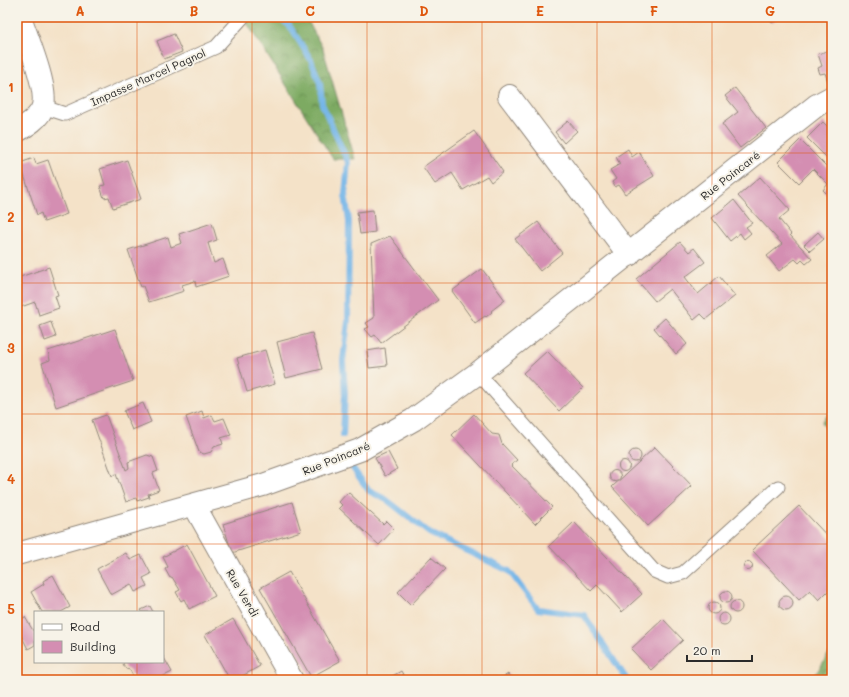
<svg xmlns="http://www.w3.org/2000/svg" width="849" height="697" font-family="Mali,sans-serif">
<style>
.forest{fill:url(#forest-crowns);stroke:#546a46}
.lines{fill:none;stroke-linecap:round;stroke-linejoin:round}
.stream{stroke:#73b5e8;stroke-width:6}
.building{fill:#d48eb2}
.lane-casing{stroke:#90867a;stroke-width:15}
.street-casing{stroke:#90867a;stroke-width:24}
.lane{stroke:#fff;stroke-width:13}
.street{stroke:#fff;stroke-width:22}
.grid{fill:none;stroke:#df570e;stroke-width:1;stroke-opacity:0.55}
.labels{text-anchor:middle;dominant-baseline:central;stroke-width:4;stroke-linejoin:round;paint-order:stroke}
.street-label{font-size:11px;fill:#2b2b2b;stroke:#f7f3e8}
.neatline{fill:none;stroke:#df570e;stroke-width:1.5}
.grid-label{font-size:13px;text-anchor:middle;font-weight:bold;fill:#df570e}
</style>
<defs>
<pattern id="forest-crowns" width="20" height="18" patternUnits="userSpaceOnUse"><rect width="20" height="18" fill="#7daa62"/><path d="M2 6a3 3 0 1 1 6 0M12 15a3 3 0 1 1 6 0" fill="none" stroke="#678b51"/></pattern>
</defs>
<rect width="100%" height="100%" fill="#f7f3e8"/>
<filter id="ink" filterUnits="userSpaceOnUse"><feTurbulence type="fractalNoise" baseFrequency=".025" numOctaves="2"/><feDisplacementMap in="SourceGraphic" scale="8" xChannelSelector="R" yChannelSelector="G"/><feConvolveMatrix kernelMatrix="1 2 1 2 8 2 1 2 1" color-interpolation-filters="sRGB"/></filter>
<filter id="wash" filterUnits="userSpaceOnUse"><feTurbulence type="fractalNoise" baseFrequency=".012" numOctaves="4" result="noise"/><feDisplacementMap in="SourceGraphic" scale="16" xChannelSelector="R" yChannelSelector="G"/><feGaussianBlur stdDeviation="0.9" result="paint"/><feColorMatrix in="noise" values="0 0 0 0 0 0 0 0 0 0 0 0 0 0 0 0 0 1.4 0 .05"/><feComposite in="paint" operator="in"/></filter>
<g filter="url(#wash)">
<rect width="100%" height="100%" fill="#f4e2c8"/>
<g class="forest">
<polygon points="243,17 306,17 323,49 355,159 333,159"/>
<polygon points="832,410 832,441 822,422"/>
<polygon points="832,649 832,680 812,680 831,650"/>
</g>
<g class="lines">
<g class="stream">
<polyline points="276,17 289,25 311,60 320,83 322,104 348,162 345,194 349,221 348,322 343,361 345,394 343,435"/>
<polyline points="352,467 369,491 387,500 429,533 509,571 538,609 584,615 627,680"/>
</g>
</g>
<g id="blocks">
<g class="building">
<polygon points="767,17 780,17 772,23"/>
<polygon points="174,34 182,52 164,59 157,41"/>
<polygon points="832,49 832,81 828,82 825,73 820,74 818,68 822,66 818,54"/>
<polygon points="735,88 766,128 740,148 722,124 738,112 725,96"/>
<polygon points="568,121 577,131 564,143 555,132"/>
<polygon points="823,122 832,131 832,163 807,138"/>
<polygon points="474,131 503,172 491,182 487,176 463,190 452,173 435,184 423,167"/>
<polygon points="800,140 832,172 832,199 823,190 828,184 813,169 799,183 778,162"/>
<polygon points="628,149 632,157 639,152 654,176 625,194 619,185 615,187 614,185 612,182 616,179 610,170 620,164 616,157"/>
<polygon points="34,158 36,164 48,160 67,214 44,222 41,213 37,215 20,163"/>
<polygon points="127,160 141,199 113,208 109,197 104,198 100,186 105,185 100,169"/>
<polygon points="760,177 790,210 779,219 791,234 790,235 812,259 806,264 802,260 799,263 795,259 779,271 767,256 782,244 738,196"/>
<polygon points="734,200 752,223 746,227 751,233 744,239 740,233 730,241 712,218"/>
<polygon points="373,210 375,232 360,234 357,212"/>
<polygon points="538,222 562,253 540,271 515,239"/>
<polygon points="212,223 217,240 208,243 214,263 223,259 229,276 196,287 195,281 182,285 184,291 149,302 143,286 141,287 128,250 168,237 171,247 182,243 179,234"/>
<polygon points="818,232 824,239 810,251 804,245"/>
<polygon points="390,236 438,300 381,343 375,335 372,337 365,329 369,327 366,323 374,318 371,244"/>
<polygon points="680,242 689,252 694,248 705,262 685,277 698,294 711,283 713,285 712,282 719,276 735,296 706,319 701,314 694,320 670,289 655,301 636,279"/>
<polygon points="49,267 58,295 55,296 59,308 39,315 35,302 21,307 17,295 17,278"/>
<polygon points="482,269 505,300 491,311 492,312 486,317 485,316 475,323 452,291"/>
<polygon points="665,318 687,344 676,354 654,328"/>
<polygon points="51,322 56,337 45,341 40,326"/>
<polygon points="115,329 133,381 56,407 42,363 50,360 48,351"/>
<polygon points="312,333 322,369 286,378 277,342"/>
<polygon points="385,348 387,366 369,368 367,351"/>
<polygon points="265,350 275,384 247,392 237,358"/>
<polygon points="547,351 583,388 559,411 523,373"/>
<polygon points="143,403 151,422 132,430 124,411"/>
<polygon points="202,411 204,418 212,415 215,421 224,418 231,435 221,438 223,444 214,447 211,452 204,454 199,452 186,417"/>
<polygon points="474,414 492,434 499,435 502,444 517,460 511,465 552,507 535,524 452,435"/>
<polygon points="106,415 126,470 129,468 128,462 147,455 153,457 158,471 153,473 159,490 148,494 149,497 137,501 136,498 126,502 116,474 112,476 92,420"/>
<polygon points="655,447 692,486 648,526 612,487"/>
<circle cx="635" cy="456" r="6"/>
<polygon points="388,452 397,469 385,476 375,458"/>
<circle cx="624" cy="466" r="5.5"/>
<circle cx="615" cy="476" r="5.5"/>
<polygon points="348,492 383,524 386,521 394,529 379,545 339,508 342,505 339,502"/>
<polygon points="292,502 301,531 232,553 223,524"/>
<polygon points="799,506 832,541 832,587 819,600 810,590 799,600 752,550"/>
<polygon points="574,522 642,594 622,612 597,585 591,591 549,546"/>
<polygon points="187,544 215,596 189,609 184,599 181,601 176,592 180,590 172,577 170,578 165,569 168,567 163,557"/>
<polygon points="126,553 130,560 141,555 151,574 143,578 147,586 135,592 131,584 111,595 97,569"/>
<polygon points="431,557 445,569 411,605 398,592"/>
<circle cx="748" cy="566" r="4.5"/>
<polygon points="289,572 340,661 311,677 260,588"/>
<polygon points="53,575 70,607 61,612 42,612 31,592 44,584 43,581"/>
<circle cx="726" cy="597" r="6"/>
<circle cx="786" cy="603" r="7"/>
<circle cx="736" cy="607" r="6"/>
<circle cx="714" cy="608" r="6"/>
<polygon points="150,606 153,612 142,612 141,610"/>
<circle cx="724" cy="619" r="6"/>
<polygon points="25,617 35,634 35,645 28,649 20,633 17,635 17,621"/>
<polygon points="233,619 260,666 235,680 230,680 205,635"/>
<polygon points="663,619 683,640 651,670 631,649"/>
<polygon points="163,656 172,672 162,677 163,680 135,680 130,670 126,669 123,664 124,662 163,662"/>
<polygon points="401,671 406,680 386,680"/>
<polygon points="508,674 512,680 499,680"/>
</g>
</g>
</g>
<g filter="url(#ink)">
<use href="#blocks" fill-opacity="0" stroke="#90867a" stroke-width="1"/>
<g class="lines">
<defs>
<g id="lane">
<polyline points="43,107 65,114 216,47 243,17"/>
<polyline points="478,373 654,571 668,577 683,573 778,487"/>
</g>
<g id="street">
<polyline points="509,96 629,255"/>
<path d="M17,131C26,126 40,118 43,106C48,88 27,37 20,17"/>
<polyline points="194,505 292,680"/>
<polyline points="17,554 263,485 360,450 413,420 478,373 817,105 832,97"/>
</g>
</defs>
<use href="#lane" class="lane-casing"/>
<use href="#street" class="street-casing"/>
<use href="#lane" class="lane"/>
<use href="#street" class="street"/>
</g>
</g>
<path class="grid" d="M137,17V612M252,17V680M367,17V680M482,17V680M597,17V680M712,17V680M17,153H832M17,283H832M17,414H832M17,544H832M137,662V680"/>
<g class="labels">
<g class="street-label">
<text transform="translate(148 77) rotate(-24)">Impasse Marcel Pagnol</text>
<text transform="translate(730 175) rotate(-38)">Rue Poincaré</text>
<text transform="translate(336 458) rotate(-22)">Rue Poincaré</text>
<text transform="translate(243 593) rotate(60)">Rue Verdi</text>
</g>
</g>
<rect width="849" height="697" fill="none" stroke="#f7f3e8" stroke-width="44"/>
<rect x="34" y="611" width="130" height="52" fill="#f7f3e8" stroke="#a5a39c"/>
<rect x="42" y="624" width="20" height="6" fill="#ffffff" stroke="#a5a39c"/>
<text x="70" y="631" font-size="12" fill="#2b2b2b">Road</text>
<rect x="42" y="641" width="20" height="12" fill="#d48eb2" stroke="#a5a39c"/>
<text x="70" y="651" font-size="12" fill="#2b2b2b">Building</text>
<path d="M687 655v6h65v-6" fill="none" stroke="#2b2b2b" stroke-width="2"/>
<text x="693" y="655" font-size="12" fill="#2b2b2b" stroke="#f7f3e8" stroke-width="3" paint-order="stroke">20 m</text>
<rect x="22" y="22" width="805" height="653" class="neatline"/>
<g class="grid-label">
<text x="80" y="16">A</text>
<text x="194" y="16">B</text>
<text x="310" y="16">C</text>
<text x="424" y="16">D</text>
<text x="540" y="16">E</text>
<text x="654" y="16">F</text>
<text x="770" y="16">G</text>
<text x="11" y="92">1</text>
<text x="11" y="222">2</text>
<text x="11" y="353">3</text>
<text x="11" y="484">4</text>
<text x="11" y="614">5</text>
</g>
</svg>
